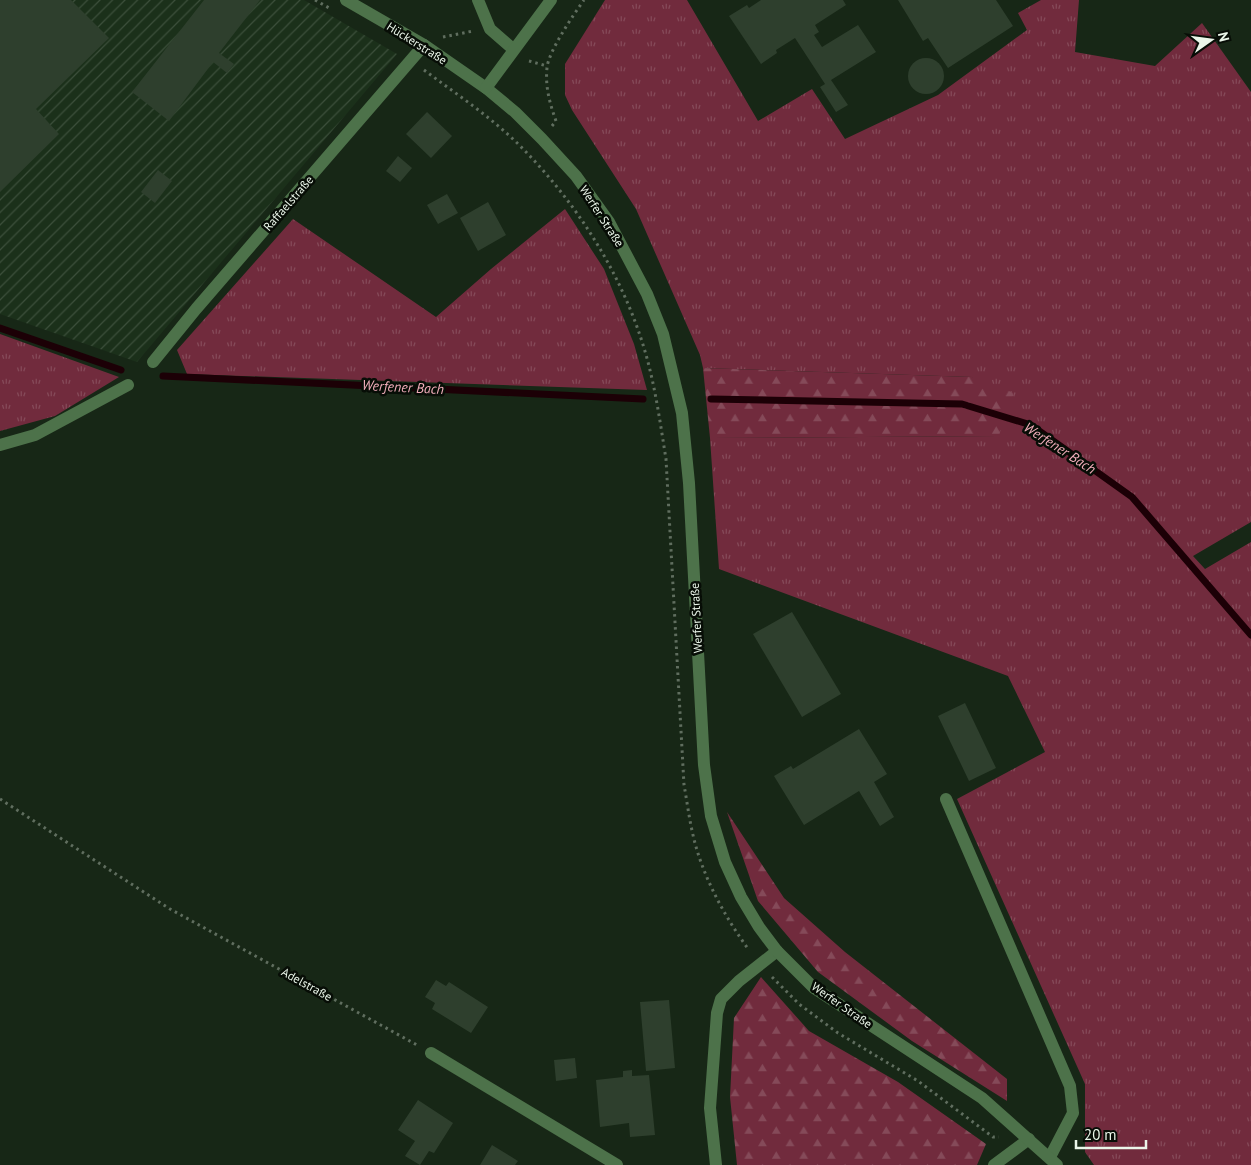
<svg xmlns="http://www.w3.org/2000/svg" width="1251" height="1165" font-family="'PT Sans',sans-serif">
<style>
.industrial{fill:url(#industrial-furrows)}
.grass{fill:url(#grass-tufts)}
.forest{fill:url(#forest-firs)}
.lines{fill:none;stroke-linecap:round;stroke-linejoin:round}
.stream{stroke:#1c0006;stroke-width:7}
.building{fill:#2e3f2d}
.path{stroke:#606e5f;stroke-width:3;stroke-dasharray:2.5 4;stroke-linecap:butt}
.service{stroke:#4d724a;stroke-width:12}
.minor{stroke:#4d724a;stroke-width:12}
.tertiary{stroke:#4d724a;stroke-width:12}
.labels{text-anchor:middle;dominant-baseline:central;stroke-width:5;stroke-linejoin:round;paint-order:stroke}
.street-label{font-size:12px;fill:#ebf6ea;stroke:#070d06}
.water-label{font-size:14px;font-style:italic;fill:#f2aebb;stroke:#070d06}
</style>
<defs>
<pattern id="industrial-furrows" width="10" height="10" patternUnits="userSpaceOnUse" patternTransform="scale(1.25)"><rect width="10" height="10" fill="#1b301a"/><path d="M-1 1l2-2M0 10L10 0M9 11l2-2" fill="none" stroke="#3c4f3b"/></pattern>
<pattern id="grass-tufts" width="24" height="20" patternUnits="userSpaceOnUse" patternTransform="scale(1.25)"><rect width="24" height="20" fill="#712b3d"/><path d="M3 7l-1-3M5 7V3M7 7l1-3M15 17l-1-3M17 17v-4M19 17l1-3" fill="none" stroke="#854a59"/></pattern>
<pattern id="forest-firs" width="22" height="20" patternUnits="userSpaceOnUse" patternTransform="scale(1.25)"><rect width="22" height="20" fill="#712b3d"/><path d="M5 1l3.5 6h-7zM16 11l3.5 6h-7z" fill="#854a59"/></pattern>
</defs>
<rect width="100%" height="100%" fill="#172716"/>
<polygon class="industrial" points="0,0 304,0 397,54 137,362 0,314"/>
<g class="grass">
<polygon points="605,0 687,0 758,121 812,89 845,139 938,95 1027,30 1018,13 1041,0 1079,0 1075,52 1155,66 1202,23 1251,92 1251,522 1193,556 1205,569 1251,542 1251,1165 1094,1165 1085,1152 1085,1084 957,799 1045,752 1008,676 719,569 710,438 998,436 972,377 703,368 700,355 636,209 572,110 565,95 565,64"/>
<polygon points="565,209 604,269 634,344 647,390 187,374 177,350 293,219 436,317 491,269"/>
<polygon points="0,334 119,377 55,416 0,431"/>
</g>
<g class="forest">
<polygon points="703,368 972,377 1014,393 998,436 710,438"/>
<polygon points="727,812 784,898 845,952 1007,1079 1007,1101 912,1041 818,972 758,901"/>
<polygon points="761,977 809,1031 898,1082 986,1144 977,1165 737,1165 730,1097 734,1018"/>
</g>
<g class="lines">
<g class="stream">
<polyline points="0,328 121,370"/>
<polyline points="163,376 643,399"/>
<polyline points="711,399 962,404 1031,425 1132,497 1251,635"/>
</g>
</g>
<g class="building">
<polygon points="0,0 71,0 109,38 36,109 59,134 0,192"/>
<polygon points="204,0 260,0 219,53 234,64 227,73 213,62 169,121 132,92"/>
<polygon points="761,0 843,0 846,5 815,25 819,32 814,35 822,47 858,25 876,52 831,80 848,105 836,112 820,87 825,84 795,38 776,50 777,53 761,64 729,16 747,5 749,8"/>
<polygon points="898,0 996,0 1013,26 948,68 928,38 923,41"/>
<circle cx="926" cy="76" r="18"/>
<polygon points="427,112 452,136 431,158 406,134"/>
<polygon points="398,156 412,168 400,182 386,171"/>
<polygon points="158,170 172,181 155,203 141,192"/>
<polygon points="447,194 458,213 438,224 427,205"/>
<polygon points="488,202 506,235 478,251 460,218"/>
<polygon points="792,612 841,694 802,717 753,634"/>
<polygon points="965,703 996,768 969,781 938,716"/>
<polygon points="859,729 887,774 874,782 894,817 880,826 859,791 804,825 774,776 791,766 793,769"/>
<polygon points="436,980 446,986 449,982 488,1007 471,1033 432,1009 435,1003 425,997"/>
<polygon points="669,1000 675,1068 646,1071 640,1002"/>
<polygon points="575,1058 577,1078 556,1081 554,1060"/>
<polygon points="632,1070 632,1076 649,1075 655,1135 630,1137 629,1123 600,1127 596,1080 623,1077 623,1071"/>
<polygon points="418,1100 453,1123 434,1153 429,1151 420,1165 405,1156 415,1141 398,1130"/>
<polygon points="492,1145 518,1161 515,1165 480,1165"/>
</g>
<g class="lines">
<g class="path">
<polyline points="315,0 331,9"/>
<polyline points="443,37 473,31"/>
<polyline points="529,61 547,66"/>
<path d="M424,70C459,96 497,121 527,153C579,207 622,275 644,348C655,384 660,422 666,459L684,785C687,801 689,818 693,835C702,875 724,916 749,950"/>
<path d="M552,126L556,121C550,104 545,87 547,68C548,52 574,14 584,0"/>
<polyline points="0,799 170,909 417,1045"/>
<polyline points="772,977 799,1004 838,1033 918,1081 993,1137 999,1137"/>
</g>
<g class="service">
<polyline points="946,799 1070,1086 1073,1113 1050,1157"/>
<polyline points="716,1165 710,1108 717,1013 721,999 739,981 777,951"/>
</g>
<g class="minor">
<polyline points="478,0 490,29 513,49"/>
<polyline points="153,362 196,309 424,45"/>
<polyline points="0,445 35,435 128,385"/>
<polyline points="431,1053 617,1165"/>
<polyline points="994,1165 1029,1139"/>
</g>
<g class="tertiary">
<polyline points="346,0 424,45 486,88 515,112 542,139 576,176 609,222 647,294 663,334 682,413 689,483 704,765 711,816 725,862 741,897 759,927 777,951 814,988 982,1098 1057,1165"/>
<polyline points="486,88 551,0"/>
</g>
</g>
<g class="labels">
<g class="street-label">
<text transform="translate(417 43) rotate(32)">Hückerstraße</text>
<text transform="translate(288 203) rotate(-49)">Raffaelstraße</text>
<text transform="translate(602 216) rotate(57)">Werfer Straße</text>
<text transform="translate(696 618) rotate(-93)">Werfer Straße</text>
<text transform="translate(307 984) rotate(29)">Adelstraße</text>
<text transform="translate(842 1005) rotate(35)">Werfer Straße</text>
</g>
<g class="water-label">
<text transform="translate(403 387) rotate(3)">Werfener Bach</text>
<text transform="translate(1060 448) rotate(33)">Werfener Bach</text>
</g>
</g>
<g transform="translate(1211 40) rotate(76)" stroke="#070d06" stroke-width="4" paint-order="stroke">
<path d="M0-4L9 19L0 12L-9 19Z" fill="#ebf6ea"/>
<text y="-8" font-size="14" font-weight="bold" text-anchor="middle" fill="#ebf6ea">N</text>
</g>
<path d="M1076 1140v8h70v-8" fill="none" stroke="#ebf6ea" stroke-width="2.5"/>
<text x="1084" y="1140" font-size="15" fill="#ebf6ea" stroke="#070d06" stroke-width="4" paint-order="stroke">20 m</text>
</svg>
